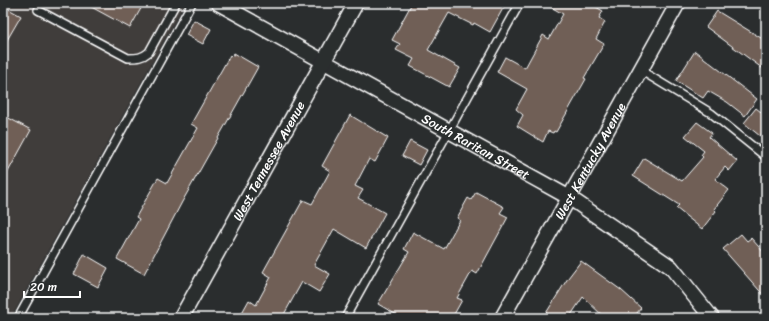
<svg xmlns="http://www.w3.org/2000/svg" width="769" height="321" font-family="Sriracha,sans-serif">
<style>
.built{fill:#3f3c3a}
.building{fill:#6f5f57;stroke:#fff}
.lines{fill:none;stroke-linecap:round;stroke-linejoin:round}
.service-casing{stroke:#fff;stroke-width:10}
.minor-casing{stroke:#fff;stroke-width:17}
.service{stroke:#2a2d2e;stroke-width:7}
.minor{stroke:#2a2d2e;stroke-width:14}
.labels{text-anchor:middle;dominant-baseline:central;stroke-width:3;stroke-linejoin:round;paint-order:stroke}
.street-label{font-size:13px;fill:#fff;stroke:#2a2d2e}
</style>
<rect width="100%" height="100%" fill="#2a2d2e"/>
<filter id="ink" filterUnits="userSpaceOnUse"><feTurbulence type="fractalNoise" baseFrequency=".025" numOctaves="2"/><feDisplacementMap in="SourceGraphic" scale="8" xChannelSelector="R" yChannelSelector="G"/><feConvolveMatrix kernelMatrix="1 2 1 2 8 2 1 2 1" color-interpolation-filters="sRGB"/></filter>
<g filter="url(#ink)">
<polygon class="built" points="3,3 185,3 11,318 3,318"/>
<g class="building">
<polygon points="84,3 144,3 130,28"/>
<polygon points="412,3 506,3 490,32 474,23 473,25 449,13 428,50 460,68 449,87 410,66 414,59 396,50 400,44 392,40"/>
<polygon points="544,3 589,3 603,11 599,18 605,22 596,39 604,44 584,78 586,79 556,132 554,131 553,133 548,131 543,142 517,126 523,115 516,109 527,89 497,72 505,57 525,68 543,35 549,39 563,14"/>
<polygon points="3,6 21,16 3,47"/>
<polygon points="717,11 766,41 766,71 706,27"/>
<polygon points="194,20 211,29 203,44 186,35"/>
<polygon points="695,51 757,99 745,116 727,102 708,91 703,98 676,81"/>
<polygon points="234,53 258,67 182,202 144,274 117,259 139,219 136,217 158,178 167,183 198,128 191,124 230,55 232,57"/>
<polygon points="756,108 766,116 766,128 760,136 744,123"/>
<polygon points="3,115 31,130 3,181"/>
<polygon points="350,115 388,138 375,162 369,159 355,186 363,190 358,198 385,213 373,235 366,248 334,229 314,265 330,274 319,292 302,282 282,318 239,318 249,300 256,305 271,277 263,272 303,200 312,204 330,171 322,166"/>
<polygon points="697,122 712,133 709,137 737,161 729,171 725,167 715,179 729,190 714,209 716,211 702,229 676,208 679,205 633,176 644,158 682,181 703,157 701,155 704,151 685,136"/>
<polygon points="410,141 427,150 419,165 402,156"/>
<polygon points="476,192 504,207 500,213 508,217 477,274 472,271 457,298 462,300 452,318 402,318 378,304 409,252 404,249 413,232 444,249 460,220 457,218 468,198 471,200"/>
<polygon points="741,234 747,241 751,238 766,255 766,298 723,249"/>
<polygon points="84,254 108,268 98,287 74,274"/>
<polygon points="581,261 621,290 641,308 633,318 605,318 583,297 569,318 543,318 568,278"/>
</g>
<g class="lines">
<defs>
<g id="service">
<path d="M38,10L128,58C137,58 142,58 149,52L176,3"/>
<polyline points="640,70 711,113 766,157"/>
<polyline points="18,318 192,3"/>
<polyline points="345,318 520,3"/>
</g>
<g id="minor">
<path id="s1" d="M218,3L570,198L671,267L712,318"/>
<path id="s2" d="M181,318L356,3"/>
<path id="s3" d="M502,318L678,3"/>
</g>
</defs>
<use href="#service" class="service-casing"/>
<use href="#minor" class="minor-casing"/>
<use href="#service" class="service"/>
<use href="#minor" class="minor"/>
</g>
</g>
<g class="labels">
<g class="street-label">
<text stroke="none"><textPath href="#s1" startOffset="295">South Raritan Street</textPath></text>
<text stroke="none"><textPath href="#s2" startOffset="180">West Tennessee Avenue</textPath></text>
<text stroke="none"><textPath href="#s3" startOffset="180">West Kentucky Avenue</textPath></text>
</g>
</g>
<rect width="769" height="321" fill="none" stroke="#2a2d2e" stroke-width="16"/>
<rect x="8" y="8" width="753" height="305" fill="none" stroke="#fff" stroke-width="1.5" filter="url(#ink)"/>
<path d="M24 291v6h56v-6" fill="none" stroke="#ffffff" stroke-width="2"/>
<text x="30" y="291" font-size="12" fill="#ffffff" stroke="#2a2d2e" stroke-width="3" paint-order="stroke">20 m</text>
</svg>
